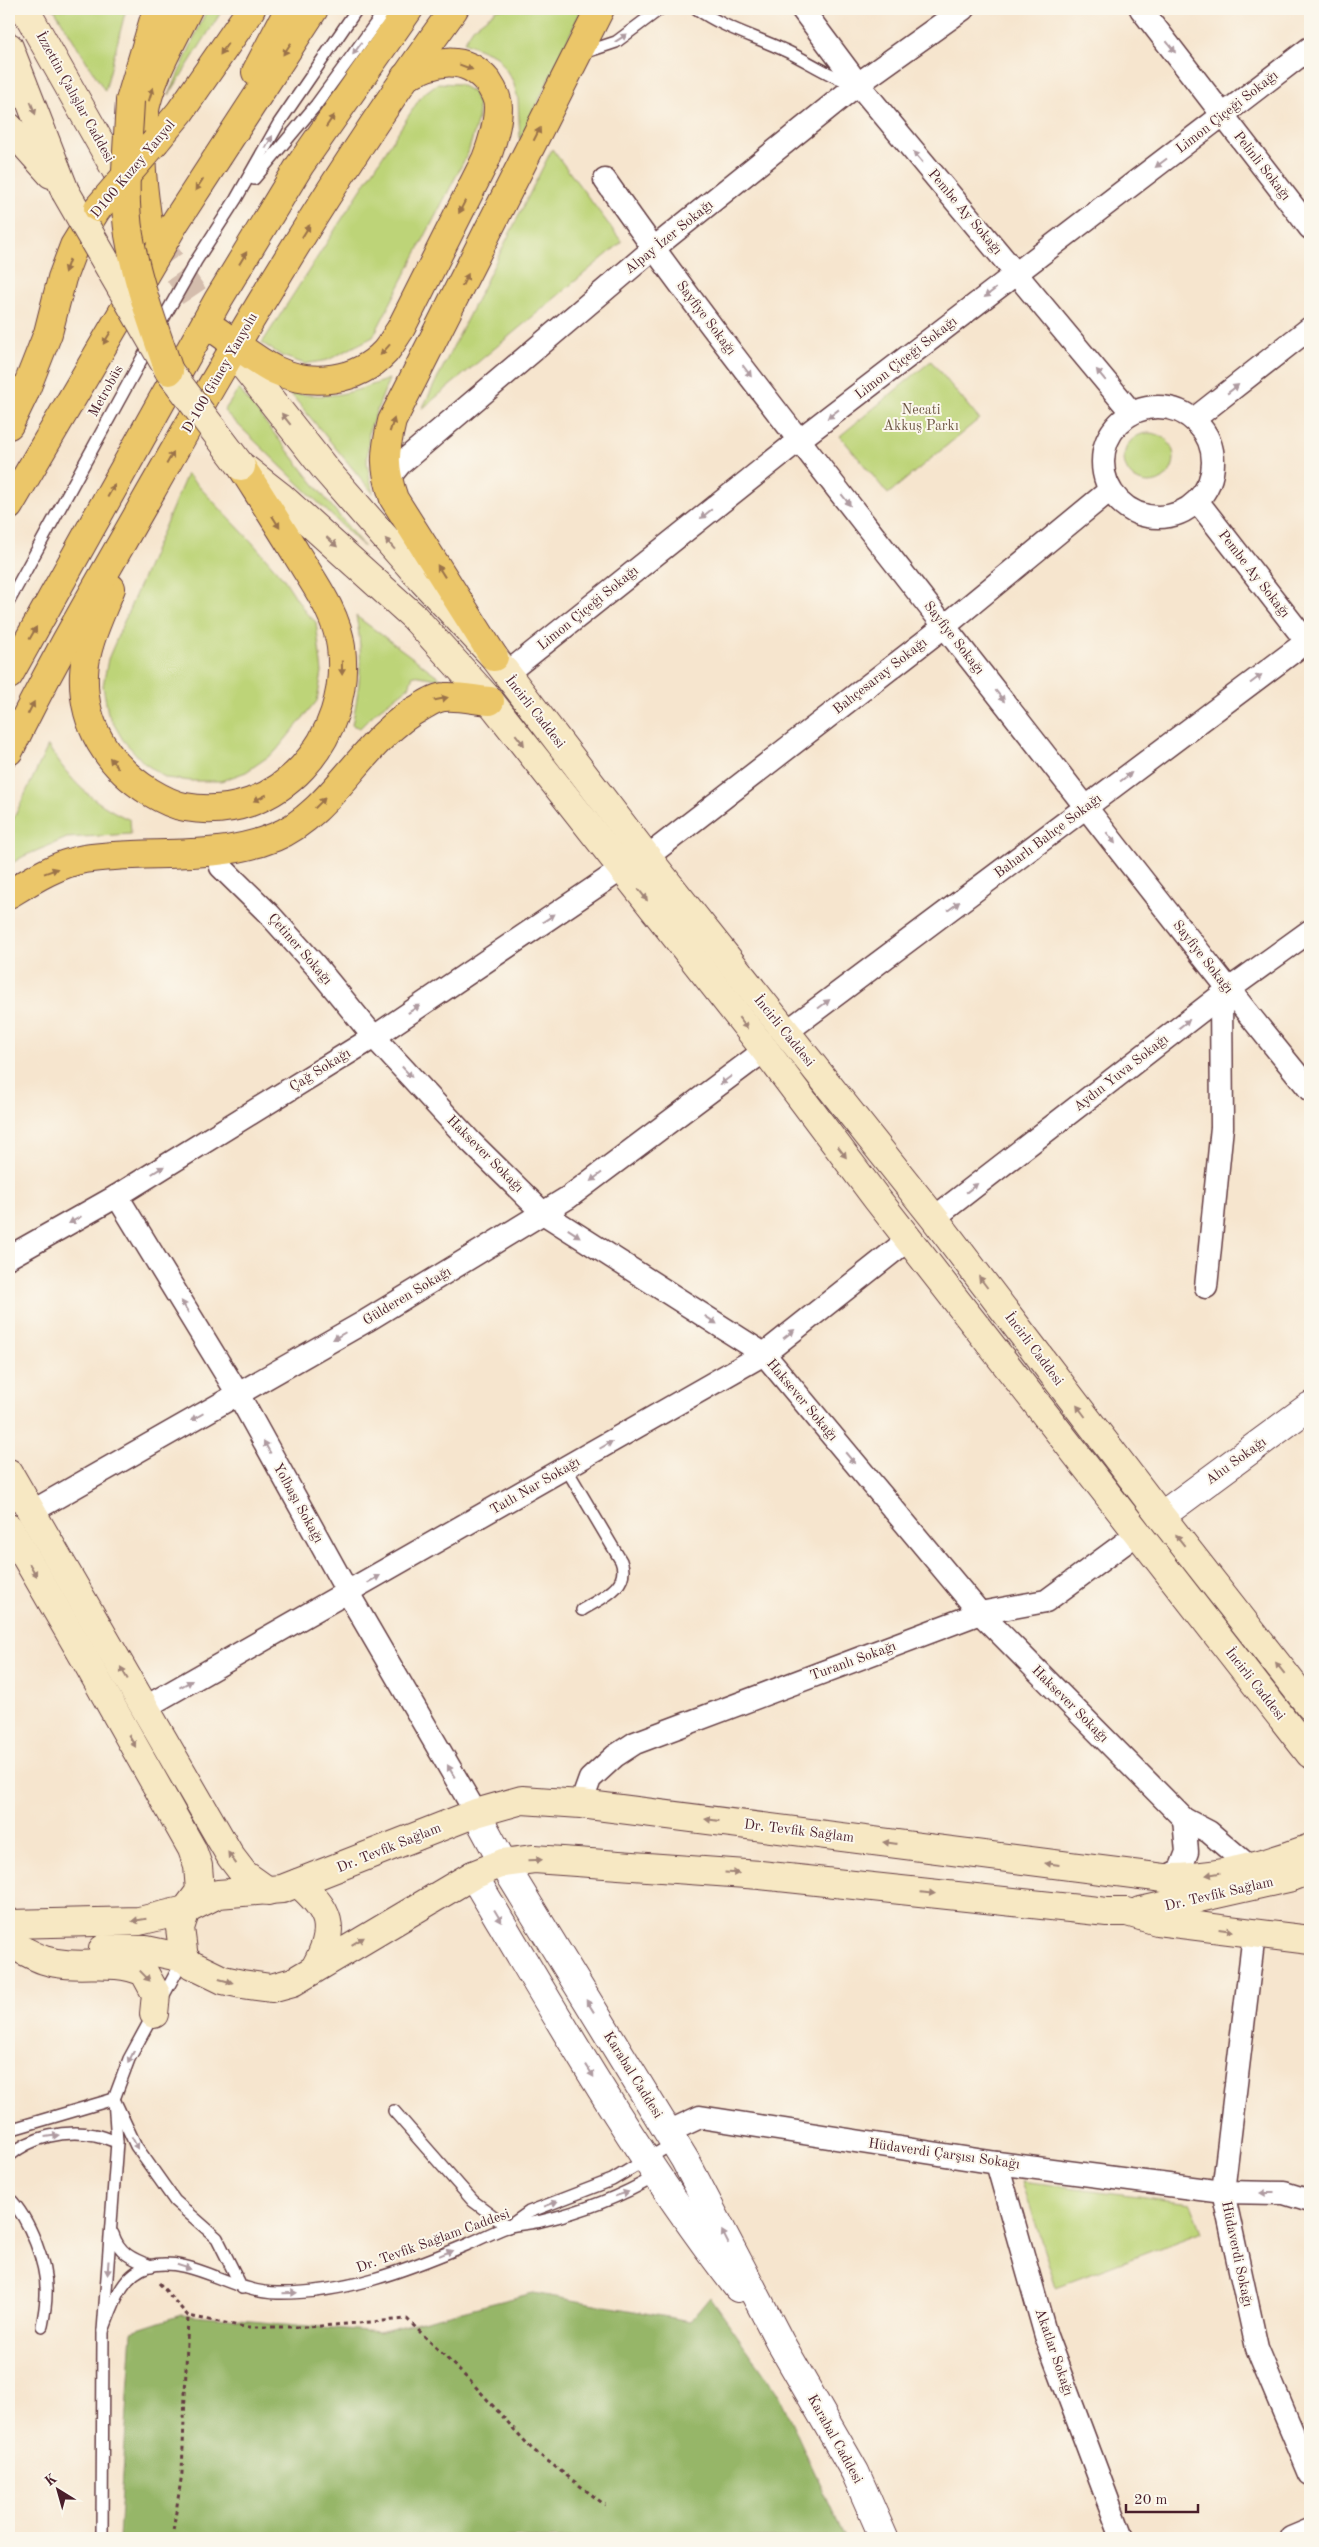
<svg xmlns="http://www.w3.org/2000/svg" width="1319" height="2547" font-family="'Old Standard TT',serif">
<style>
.green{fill:#bdd478;stroke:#847a52}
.forest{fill:#96b668;stroke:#706a4a}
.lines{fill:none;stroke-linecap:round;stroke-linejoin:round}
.secondary-tunnel{stroke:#d4bdad;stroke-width:28;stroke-dasharray:28 14;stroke-linecap:butt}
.service-casing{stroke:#643d43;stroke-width:14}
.minor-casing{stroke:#643d43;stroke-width:25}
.tertiary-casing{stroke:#643d43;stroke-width:30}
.secondary-casing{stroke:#643d43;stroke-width:30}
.primary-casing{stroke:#643d43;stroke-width:30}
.trunk-casing{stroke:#643d43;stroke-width:30}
.path{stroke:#643d43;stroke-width:3;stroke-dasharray:4 4;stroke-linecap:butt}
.service{stroke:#fff;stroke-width:11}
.minor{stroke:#fff;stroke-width:22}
.tertiary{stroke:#fff;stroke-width:28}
.secondary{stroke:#f7e8c3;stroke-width:28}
.primary{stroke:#ebc669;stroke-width:28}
.trunk{stroke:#ebc669;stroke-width:28}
.secondary-bridge-casing{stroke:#643d43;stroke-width:30;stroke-linecap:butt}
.primary-bridge-casing{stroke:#643d43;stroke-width:30;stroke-linecap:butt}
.secondary-bridge{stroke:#f7e8c3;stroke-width:28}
.primary-bridge{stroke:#ebc669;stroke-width:28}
.oneway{fill:#ae9aa0}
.oneway2{fill:#9a724a}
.oneway3{fill:#a08477}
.labels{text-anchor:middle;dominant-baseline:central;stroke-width:4;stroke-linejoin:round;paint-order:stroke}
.street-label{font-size:14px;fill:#4a1f2b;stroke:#fbf7ec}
.park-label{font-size:14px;fill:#6c5542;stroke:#fbf7ec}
</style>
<rect width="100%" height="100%" fill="#fbf7ec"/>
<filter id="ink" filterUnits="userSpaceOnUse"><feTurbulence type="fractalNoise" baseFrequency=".02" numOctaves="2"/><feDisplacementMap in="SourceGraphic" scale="10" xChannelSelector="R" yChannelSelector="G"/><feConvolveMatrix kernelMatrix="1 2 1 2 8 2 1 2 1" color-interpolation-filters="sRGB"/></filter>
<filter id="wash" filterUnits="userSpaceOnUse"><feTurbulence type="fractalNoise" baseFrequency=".0096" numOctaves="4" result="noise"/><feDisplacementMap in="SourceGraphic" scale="20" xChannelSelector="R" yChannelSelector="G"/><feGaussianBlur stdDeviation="1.12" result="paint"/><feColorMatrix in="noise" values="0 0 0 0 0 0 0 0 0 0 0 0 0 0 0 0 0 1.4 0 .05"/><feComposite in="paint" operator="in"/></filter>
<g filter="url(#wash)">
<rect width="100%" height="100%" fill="#f6e5ce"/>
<g class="green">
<polygon points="54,9 126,9 105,91"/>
<polygon points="207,9 223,9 169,95"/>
<polygon points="498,9 582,9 520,140 518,99 513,81 497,56 464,42 473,28"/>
<polygon points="438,83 459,84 473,92 478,105 478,119 468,153 373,337 328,360 305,364 282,356 262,343 422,95"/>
<polygon points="552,149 622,242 422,409"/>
<polygon points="931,361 979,419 888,494 840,436"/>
<path d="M389,379L369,431L367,463L373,493L290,393C335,399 347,394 389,379Z"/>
<polygon points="239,389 364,547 224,411"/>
<circle cx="1149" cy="458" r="25"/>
<polygon points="187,474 251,541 284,579 306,613 316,622 322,672 317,701 275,752 246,772 221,781 191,781 166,778 144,763 123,740 108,714 103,686 108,659"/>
<path d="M356,616L443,680L413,675L409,687L377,711L360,728L352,725C360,684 364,658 356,616Z"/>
<path d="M48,746C72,783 90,801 130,820L131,834L67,838L24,856L9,865V828Z"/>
<polygon points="1022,2181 1191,2203 1202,2232 1056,2287"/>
</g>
<polygon class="forest" points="533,2293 690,2321 710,2297 779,2395 845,2538 119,2538 132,2331 181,2315 379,2332"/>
</g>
<g filter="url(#ink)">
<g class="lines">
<polyline class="secondary-tunnel" points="155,238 221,336"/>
<defs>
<g id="service">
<path d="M697,9C724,28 754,36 784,50C807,60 829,77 854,83"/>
<polyline points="580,54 616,42 660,9"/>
<polyline points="254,179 316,105 386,9"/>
<polyline points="158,328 196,261 236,199 279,123 357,9"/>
<polyline points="9,601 151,342"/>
<path d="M566,1468L621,1561C631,1587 601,1598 582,1610"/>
<polyline points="394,2111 473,2201 508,2227"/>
<polyline points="9,2130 114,2099 136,2146 175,2201 217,2238 242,2288"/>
<path d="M9,2156C31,2137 65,2129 95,2135C102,2136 110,2140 117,2142"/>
<path d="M9,2198C29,2218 48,2265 46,2295C46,2305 44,2316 42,2326"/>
<polyline points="512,2224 529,2212 612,2180 674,2143"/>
<path d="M113,2234C119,2253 132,2259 151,2266"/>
<path d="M103,2331C113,2306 121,2274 149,2266C191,2255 233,2293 277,2293C344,2294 404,2271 466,2245C480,2239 493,2232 507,2227C518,2223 530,2224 541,2221C580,2212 622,2196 656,2176"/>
<polyline points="102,2538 103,2331 117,2142 114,2099 129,2059 184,1958"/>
</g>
<g id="minor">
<polyline points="802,9 858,84 1132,413"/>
<polyline points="1141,9 1310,228"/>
<path d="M605,180C717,340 840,491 959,645C1076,793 1190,944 1310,1090"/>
<circle cx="1158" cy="462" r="55"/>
<polyline points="1194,419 1310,328"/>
<polyline points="387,480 400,464 653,249 858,84 963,9"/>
<polyline points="1198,502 1310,646"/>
<polyline points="506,674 799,440 1310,48"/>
<polyline points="647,857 945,626 1110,490"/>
<polyline points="221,867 268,913 315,965 374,1037 471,1142 543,1213 764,1354 980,1613 1184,1819 1209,1832 1251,1868"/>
<polyline points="785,1033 1310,639"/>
<polyline points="117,1196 238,1394 348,1593 476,1813"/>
<polyline points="934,1218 1228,990 1310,931"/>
<polyline points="9,1257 117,1196 374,1037 622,869"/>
<polyline points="1206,1287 1222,1127 1221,996"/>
<polyline points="31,1512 366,1321 569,1197 765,1050"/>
<polyline points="144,1708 764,1354 909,1239"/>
<polyline points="581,1804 590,1779 615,1756 635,1743 980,1613 1046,1601 1137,1534"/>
<polyline points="1164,1878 1180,1870 1187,1852 1184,1819"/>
<polyline points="1254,1934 1223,2192 1257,2348 1310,2474"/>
<polyline points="668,2132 700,2117 997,2163 1223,2192 1284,2193 1310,2201"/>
<polyline points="997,2163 1046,2336 1122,2538"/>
<polyline points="1291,2538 1310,2530"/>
</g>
<g id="tertiary">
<polyline points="1161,1516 1310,1406"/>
<polyline points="476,1813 503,1863 685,2160 780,2342 855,2472 884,2538"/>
<path d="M473,1875C556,2015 637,2158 738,2288"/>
</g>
<g id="secondary">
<polyline points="25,9 131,197"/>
<polyline points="9,47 65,191"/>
<polyline points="9,127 51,174"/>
<polyline points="244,366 326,470 423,581 494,657 647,857 934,1218 1161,1516 1310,1706"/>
<polyline points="243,467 280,496 413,616 490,701 765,1050 877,1199 1310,1754"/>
<polyline points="9,1473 231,1857 244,1874 268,1891"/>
<polyline points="9,1528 85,1659 192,1849 198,1866 200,1891 186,1910 180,1928 184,1958 192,1965 223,1980 242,1984 271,1988 293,1982 473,1875 503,1863 534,1859 760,1875 1107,1912 1127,1912 1157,1921 1310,1940"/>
<path d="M298,1883C330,1911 337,1927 316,1966"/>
<polyline points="1141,1911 1292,1877 1310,1870"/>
<path d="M9,1924L139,1921L186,1910L218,1894L282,1889L476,1813L522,1800L581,1804L1164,1878C1214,1879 1263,1866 1310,1848"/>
<path d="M16,1947C25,1951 35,1957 44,1960C78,1971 109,1957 144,1972L156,1994L154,2014"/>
<polyline points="103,1949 146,1950 184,1958"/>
</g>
<g id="primary">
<polyline points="130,101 157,9"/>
<polyline points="156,141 180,112 251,9"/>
<path d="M149,229C143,191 138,152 144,115C150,78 172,42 188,9"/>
<path d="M217,331C236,344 255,360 275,370C311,387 357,382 385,352C391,345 395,337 400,330L486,159C492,143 498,124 498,107C498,99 492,88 488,82C464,53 434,61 405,77"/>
<polyline points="9,425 24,394 48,333 62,278 74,246 97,209"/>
<path d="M111,588C101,614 85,645 84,674C82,725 108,766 150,792C160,798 173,805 185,807C280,824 352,737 341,647C337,614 314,583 297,555C279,525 260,496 241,466"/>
<path d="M494,657L394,499C383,467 384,454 392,421L600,9"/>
<path d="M9,751C51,663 101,580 149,495C243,329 341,164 454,9"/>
<path d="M9,894C32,880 57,864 84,859C147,849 214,862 275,837C333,813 363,738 421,707C428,703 437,697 445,697C460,696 476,700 490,701"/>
</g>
<g id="trunk">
<polyline points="256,72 289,9"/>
<polyline points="9,506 176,221 314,9"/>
<polyline points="9,675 218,300 300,165 409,9"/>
</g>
</defs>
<use href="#service" class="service-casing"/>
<use href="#minor" class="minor-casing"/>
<use href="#tertiary" class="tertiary-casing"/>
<use href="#secondary" class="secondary-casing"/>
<use href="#primary" class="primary-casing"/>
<use href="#trunk" class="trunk-casing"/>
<g class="path">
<polyline points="159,2283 188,2316 245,2327 309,2327 407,2319 475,2386 532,2449 605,2505"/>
<polyline points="172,2538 182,2473 188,2316"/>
</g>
<use href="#service" class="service"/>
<use href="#minor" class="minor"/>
<use href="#tertiary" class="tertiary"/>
<use href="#secondary" class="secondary"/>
<use href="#primary" class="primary"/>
<use href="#trunk" class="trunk"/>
<defs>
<polyline id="secondary-bridge" points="65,191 169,371 241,466"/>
<g id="primary-bridge">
<path d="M130,101C128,146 122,191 129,235C137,282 154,327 169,371"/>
<polyline points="98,208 156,141"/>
</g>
</defs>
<use href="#secondary-bridge" class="secondary-bridge-casing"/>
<use href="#primary-bridge" class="primary-bridge-casing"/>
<use href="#secondary-bridge" class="secondary-bridge"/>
<use href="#primary-bridge" class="primary-bridge"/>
</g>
<defs><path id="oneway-solid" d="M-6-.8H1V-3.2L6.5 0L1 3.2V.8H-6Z" transform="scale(1.25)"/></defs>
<g class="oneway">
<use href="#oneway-solid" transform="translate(621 38) rotate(-33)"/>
<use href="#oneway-solid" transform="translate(1171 47) rotate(52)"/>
<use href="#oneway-solid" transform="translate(357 49) rotate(126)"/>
<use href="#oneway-solid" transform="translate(269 142) rotate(-61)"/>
<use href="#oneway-solid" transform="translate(918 157) rotate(-130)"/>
<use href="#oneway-solid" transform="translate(1161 163) rotate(143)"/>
<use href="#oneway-solid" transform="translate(990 293) rotate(142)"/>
<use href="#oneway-solid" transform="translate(747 371) rotate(53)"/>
<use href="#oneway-solid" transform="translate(1101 375) rotate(-130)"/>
<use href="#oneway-solid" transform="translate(1233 389) rotate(-38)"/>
<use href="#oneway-solid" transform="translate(833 414) rotate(142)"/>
<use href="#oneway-solid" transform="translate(846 500) rotate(52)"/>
<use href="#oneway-solid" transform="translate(706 514) rotate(141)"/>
<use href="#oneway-solid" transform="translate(1256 679) rotate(-37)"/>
<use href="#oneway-solid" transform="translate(1000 696) rotate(52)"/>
<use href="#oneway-solid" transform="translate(1126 777) rotate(-37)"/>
<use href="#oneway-solid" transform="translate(1111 838) rotate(52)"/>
<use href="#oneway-solid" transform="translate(954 906) rotate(-37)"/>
<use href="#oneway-solid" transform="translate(549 918) rotate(-34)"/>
<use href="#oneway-solid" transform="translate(824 1004) rotate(-37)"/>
<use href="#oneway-solid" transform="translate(414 1009) rotate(-34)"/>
<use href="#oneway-solid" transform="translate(1184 1024) rotate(-38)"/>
<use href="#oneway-solid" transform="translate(407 1072) rotate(47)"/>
<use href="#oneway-solid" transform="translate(726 1080) rotate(143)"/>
<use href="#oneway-solid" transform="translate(158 1170) rotate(-32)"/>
<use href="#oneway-solid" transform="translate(596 1177) rotate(143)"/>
<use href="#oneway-solid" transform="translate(972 1188) rotate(-38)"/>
<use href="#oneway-solid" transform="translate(75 1220) rotate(150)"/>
<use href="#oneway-solid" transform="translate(574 1233) rotate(33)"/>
<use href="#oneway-solid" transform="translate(185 1307) rotate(-121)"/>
<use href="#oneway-solid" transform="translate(711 1320) rotate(33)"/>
<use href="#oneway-solid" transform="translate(789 1334) rotate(-38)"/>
<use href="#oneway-solid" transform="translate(339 1336) rotate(150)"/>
<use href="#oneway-solid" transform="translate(197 1417) rotate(150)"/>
<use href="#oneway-solid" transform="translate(606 1445) rotate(-30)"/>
<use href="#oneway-solid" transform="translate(267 1447) rotate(-119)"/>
<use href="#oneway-solid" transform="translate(850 1458) rotate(50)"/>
<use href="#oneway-solid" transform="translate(374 1579) rotate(-30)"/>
<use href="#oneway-solid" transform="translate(186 1684) rotate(-29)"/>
<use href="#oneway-solid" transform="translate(451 1771) rotate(-120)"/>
<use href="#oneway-solid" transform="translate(498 1916) rotate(59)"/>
<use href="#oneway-solid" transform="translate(590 2006) rotate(-122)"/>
<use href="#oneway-solid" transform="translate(131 2057) rotate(116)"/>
<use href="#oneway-solid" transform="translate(590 2071) rotate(58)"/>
<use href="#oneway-solid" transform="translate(52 2136) rotate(-7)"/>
<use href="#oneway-solid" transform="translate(135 2143) rotate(62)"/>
<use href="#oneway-solid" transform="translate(1267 2193) rotate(-180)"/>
<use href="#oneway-solid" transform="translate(622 2194) rotate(-18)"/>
<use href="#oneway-solid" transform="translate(551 2204) rotate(-21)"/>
<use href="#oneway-solid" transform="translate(725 2237) rotate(-117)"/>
<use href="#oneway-solid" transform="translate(446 2253) rotate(-22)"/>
<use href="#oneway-solid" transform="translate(184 2267) rotate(18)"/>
<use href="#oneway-solid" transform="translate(108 2268) rotate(94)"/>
<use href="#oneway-solid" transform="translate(290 2293) rotate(-2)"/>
</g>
<g class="oneway2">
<use href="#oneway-solid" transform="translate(224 49) rotate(124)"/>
<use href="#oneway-solid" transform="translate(287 49) rotate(124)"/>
<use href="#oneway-solid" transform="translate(466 67) rotate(21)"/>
<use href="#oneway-solid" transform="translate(151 94) rotate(-73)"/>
<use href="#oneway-solid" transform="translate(330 121) rotate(-56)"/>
<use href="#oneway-solid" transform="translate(537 134) rotate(-63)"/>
<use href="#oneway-solid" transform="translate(199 185) rotate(123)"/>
<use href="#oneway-solid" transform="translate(462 207) rotate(117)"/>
<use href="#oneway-solid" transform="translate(306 231) rotate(-58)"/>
<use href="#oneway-solid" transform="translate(243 258) rotate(-59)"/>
<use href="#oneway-solid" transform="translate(67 266) rotate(110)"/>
<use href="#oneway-solid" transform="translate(465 280) rotate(-63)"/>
<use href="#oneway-solid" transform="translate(107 338) rotate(121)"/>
<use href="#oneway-solid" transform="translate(385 350) rotate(132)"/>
<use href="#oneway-solid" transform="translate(392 425) rotate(-72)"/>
<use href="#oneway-solid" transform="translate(170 458) rotate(-61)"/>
<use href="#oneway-solid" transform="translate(111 491) rotate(-61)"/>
<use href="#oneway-solid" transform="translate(276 522) rotate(58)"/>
<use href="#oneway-solid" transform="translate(441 571) rotate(-122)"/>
<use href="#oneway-solid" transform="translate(33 633) rotate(-61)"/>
<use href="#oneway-solid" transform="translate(342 668) rotate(89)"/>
<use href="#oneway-solid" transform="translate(441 699) rotate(-12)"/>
<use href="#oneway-solid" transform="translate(31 708) rotate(-63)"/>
<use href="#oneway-solid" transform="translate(114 763) rotate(-129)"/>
<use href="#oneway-solid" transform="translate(260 798) rotate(154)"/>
<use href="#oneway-solid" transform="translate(320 803) rotate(-45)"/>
<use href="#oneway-solid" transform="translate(51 871) rotate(-20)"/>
</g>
<g class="oneway3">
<use href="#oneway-solid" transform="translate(33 108) rotate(69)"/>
<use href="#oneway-solid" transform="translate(286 419) rotate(-128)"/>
<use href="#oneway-solid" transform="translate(332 542) rotate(42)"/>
<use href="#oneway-solid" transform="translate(390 544) rotate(-131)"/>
<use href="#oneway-solid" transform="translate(520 740) rotate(52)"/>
<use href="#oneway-solid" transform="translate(643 895) rotate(52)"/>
<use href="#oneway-solid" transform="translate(743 1023) rotate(52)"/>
<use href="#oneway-solid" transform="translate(842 1152) rotate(53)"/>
<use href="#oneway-solid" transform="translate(983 1282) rotate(-127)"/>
<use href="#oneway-solid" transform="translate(1081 1411) rotate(-127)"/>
<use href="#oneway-solid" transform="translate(1180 1540) rotate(-128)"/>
<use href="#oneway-solid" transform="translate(33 1570) rotate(60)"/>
<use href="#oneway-solid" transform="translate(1280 1668) rotate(-128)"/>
<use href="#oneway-solid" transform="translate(124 1673) rotate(-120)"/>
<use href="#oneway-solid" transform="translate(132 1741) rotate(60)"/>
<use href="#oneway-solid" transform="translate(712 1820) rotate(-173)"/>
<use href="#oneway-solid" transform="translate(890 1843) rotate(-173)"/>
<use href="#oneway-solid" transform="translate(232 1858) rotate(-125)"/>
<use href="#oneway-solid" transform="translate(535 1860) rotate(-1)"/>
<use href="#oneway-solid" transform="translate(1052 1864) rotate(-173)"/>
<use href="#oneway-solid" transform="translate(732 1873) rotate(4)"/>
<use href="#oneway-solid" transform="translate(1213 1874) rotate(171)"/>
<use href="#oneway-solid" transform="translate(928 1893) rotate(6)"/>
<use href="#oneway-solid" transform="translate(139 1920) rotate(171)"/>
<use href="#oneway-solid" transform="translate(1226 1930) rotate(8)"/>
<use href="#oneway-solid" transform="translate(358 1941) rotate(-31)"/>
<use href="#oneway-solid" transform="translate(145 1976) rotate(46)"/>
<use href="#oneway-solid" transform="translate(226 1981) rotate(15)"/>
</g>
</g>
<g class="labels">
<g class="street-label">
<text transform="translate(75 97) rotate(61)">İzzettin Çalışlar Caddesi</text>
<text transform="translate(1227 112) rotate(-38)">Limon Çiçeği Sokağı</text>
<text transform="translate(1262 166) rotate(52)">Pelinli Sokağı</text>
<text transform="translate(133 169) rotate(-50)">D100 Kuzey Yanyol</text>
<text transform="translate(965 212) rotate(50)">Pembe Ay Sokağı</text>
<text transform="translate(669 237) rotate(-39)">Alpay İzer Sokağı</text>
<text transform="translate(706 318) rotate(53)">Sayfiye Sokağı</text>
<text transform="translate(906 358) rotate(-38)">Limon Çiçeği Sokağı</text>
<text transform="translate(220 373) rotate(-60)">D-100 Güney Yanyolu</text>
<text transform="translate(106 391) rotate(-61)">Metrobüs</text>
<text transform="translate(1254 574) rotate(52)">Pembe Ay Sokağı</text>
<text transform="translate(588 608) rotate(-39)">Limon Çiçeği Sokağı</text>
<text transform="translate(954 638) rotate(52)">Sayfiye Sokağı</text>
<text transform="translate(880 676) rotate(-38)">Bahçesaray Sokağı</text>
<text transform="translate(535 712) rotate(52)">İncirli Caddesi</text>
<text transform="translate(1048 836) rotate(-37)">Baharlı Bahçe Sokağı</text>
<text transform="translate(300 949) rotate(49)">Çetiner Sokağı</text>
<text transform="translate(1203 957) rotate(52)">Sayfiye Sokağı</text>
<text transform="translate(784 1031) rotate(51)">İncirli Caddesi</text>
<text transform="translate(320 1070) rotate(-32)">Çağ Sokağı</text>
<text transform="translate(1121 1073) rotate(-38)">Aydın Yuva Sokağı</text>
<text transform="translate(485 1154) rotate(45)">Haksever Sokağı</text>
<text transform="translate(407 1296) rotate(-31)">Gülderen Sokağı</text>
<text transform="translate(1034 1349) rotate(53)">İncirli Caddesi</text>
<text transform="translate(802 1400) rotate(50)">Haksever Sokağı</text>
<text transform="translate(1236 1461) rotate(-36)">Ahu Sokağı</text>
<text transform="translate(535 1486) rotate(-30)">Tatlı Nar Sokağı</text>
<text transform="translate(298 1503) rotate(61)">Yolbaşı Sokağı</text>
<text transform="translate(853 1661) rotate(-20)">Turanlı Sokağı</text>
<text transform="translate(1255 1684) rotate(52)">İncirli Caddesi</text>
<text transform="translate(1070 1704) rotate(45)">Haksever Sokağı</text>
<text transform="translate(799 1831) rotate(7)">Dr. Tevfik Sağlam</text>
<text transform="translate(389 1848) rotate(-22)">Dr. Tevfik Sağlam</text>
<text transform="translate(1219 1894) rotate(-13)">Dr. Tevfik Sağlam</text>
<text transform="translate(633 2075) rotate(58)">Karabal Caddesi</text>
<text transform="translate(944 2154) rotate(8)">Hüdaverdi Çarşısı Sokağı</text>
<text transform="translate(433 2241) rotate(-20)">Dr. Tevfik Sağlam Caddesi</text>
<text transform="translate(1237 2254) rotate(78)">Hüdaverdi Sokağı</text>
<text transform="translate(1054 2352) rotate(71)">Akatlar Sokağı</text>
<text transform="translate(835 2439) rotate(61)">Karabal Caddesi</text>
</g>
<g class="park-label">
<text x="921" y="410">Necati<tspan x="921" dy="16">Akkuş Parkı</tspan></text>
</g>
</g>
<rect width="1319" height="2547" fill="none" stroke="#fbf7ec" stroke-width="30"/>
<g transform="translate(58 2490) rotate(323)" stroke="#fbf7ec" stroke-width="4" paint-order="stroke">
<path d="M0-4L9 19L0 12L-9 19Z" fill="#4a1f2b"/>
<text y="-8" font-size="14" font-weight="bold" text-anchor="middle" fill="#4a1f2b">K</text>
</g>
<path d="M1126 2504v8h72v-8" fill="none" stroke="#4a1f2b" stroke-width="2.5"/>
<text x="1134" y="2504" font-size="15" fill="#4a1f2b" stroke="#fbf7ec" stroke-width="4" paint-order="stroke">20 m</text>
</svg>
